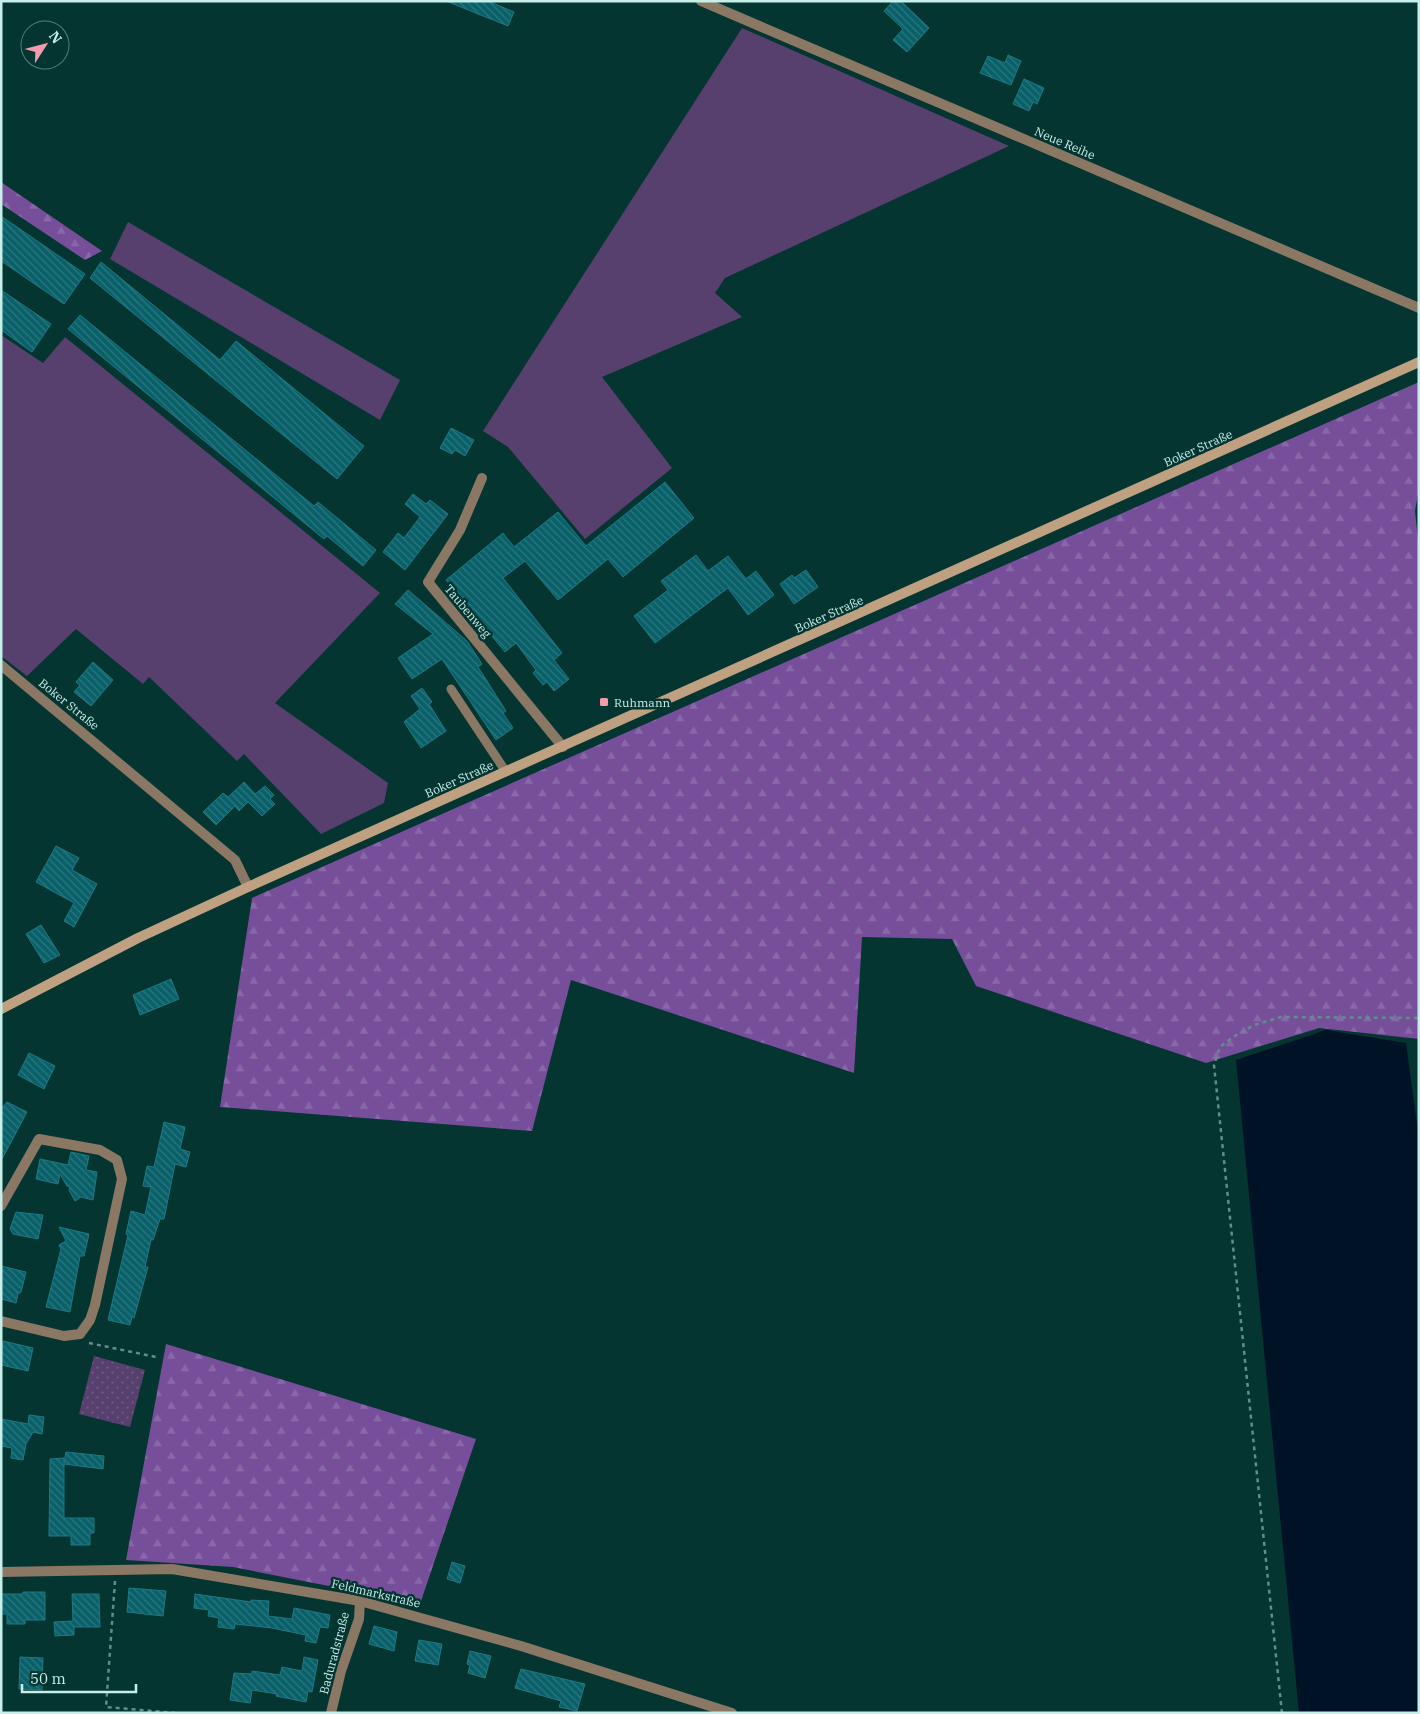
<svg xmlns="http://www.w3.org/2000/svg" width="1420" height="1714" font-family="'IBM Plex Serif',serif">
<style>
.grass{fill:#573f6e}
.forest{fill:url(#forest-firs)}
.park{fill:url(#park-dots)}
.water{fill:#001225}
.building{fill:url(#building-back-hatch);stroke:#1e7984}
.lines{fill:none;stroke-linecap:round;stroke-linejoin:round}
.path{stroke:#618e89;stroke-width:2.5;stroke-dasharray:4 4;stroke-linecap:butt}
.lane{stroke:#8a7764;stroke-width:9}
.street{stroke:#8a7764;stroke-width:10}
.secondary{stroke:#bfa182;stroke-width:10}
.poi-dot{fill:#f39aac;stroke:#043531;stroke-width:2}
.labels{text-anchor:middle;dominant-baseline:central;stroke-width:5;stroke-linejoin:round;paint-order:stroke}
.street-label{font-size:12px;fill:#c7efe9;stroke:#043531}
.poi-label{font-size:12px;fill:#c7efe9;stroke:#043531;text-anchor:start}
</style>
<defs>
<pattern id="forest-firs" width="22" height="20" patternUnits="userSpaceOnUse" patternTransform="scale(1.25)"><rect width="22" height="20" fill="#764e9a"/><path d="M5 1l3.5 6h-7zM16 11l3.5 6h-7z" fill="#8868a8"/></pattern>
<pattern id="park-dots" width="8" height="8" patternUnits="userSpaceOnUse" patternTransform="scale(1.25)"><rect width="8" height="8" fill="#573f6e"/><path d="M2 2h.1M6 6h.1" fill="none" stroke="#6e5b83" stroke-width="1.8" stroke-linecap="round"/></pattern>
<pattern id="building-back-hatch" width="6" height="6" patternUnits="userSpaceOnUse" patternTransform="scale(1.25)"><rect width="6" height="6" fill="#096069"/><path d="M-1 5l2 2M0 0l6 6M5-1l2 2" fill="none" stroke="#2b777e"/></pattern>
</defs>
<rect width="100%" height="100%" fill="#043531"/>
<g class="grass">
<polygon points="742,28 1009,146 725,278 715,293 742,317 602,377 672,468 585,539 508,447 483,431"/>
<polygon points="128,222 400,380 380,420 110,259"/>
<polygon points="1,335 43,363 65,337 380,593 275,703 388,783 384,803 321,834 244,754 237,761 149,677 143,684 76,629 27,676 1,656"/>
</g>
<g class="forest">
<polygon points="1,182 102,251 85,260 1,204"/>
<polygon points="1419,382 1419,488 1415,511 1419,550 1419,1039 1319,1028 1206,1063 976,986 952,939 862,937 854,1073 571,980 532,1131 220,1107 252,898"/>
<polygon points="166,1344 476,1439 420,1604 233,1567 126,1560"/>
</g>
<polygon class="park" points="94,1356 145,1370 130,1427 79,1414"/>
<polygon class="water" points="1326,1030 1406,1043 1419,1139 1419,1713 1299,1713 1236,1060"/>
<g class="building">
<polygon points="446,1 488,1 514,12 508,26"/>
<polygon points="893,1 901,1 929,28 907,52 893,40 903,29 884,11"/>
<polygon points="1008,55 1021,61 1011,85 980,73 988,56 1005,63"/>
<polygon points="1024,79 1044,88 1037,104 1033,102 1029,111 1013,104"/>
<polygon points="1,216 85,274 64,304 1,261"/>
<polygon points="101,262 220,360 236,341 364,446 337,479 90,278"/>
<polygon points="1,290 51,324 32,352 1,330"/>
<polygon points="80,315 314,506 318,502 376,550 363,566 327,536 324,539 68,329"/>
<polygon points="451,428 474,440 465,456 455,450 452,454 440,448"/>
<polygon points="665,482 694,518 623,577 608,559 558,600 525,561 503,578 562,653 554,660 569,679 554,691 547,682 543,685 533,673 536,670 516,643 505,652 446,580 503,533 514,547 558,512 586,546"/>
<polygon points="413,494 426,504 430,500 448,514 405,570 383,552 398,533 404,538 420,517 405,504"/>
<polygon points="696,555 708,571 728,556 746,579 756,571 774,595 748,615 728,588 655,643 634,616 668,590 661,581"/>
<polygon points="806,570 818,587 794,604 780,584 792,575 794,578"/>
<polygon points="408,590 467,641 482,664 478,667 506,711 503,713 513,728 496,740 442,659 412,679 398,658 433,634 395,604"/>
<polygon points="93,662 113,680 91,706 74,692 80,685 76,682"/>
<polygon points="422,688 432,702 429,704 446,731 421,748 404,722 420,709 411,696"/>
<polygon points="244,782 255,794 265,786 274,795 270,799 275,804 262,816 248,802 239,811 235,806 216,825 203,812 223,793 228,797"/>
<polygon points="56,846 79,858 72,870 97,884 74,927 64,921 74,903 36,882"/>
<polygon points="41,925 60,955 44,963 26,934"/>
<polygon points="171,979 179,999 140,1015 133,995"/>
<polygon points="29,1053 55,1066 44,1089 18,1075"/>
<polygon points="7,1102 27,1112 1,1161 1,1109"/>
<polygon points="164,1122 185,1127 180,1149 190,1152 186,1167 175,1164 164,1219 160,1219 153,1240 151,1240 145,1267 148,1267 134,1318 132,1317 130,1325 108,1320 128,1235 126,1234 131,1211 145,1215 151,1187 143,1186 147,1166 154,1167"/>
<polygon points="71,1152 89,1156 86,1170 97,1172 93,1200 81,1197 75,1201 69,1190 70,1187 67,1186 60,1174 58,1184 36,1179 40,1159 68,1165"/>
<polygon points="16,1212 43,1215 38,1239 13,1234 10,1229"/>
<polygon points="59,1227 89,1234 84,1256 80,1256 70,1312 46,1307 61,1249 59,1245 66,1241"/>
<polygon points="1,1266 26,1272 21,1292 18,1294 16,1303 1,1299"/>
<polygon points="3,1341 33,1348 28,1371 1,1365"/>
<polygon points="29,1415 44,1417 42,1434 33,1432 26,1444 23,1460 11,1458 12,1448 1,1446 1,1419 28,1424"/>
<polygon points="66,1452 104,1456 103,1469 64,1464 64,1518 94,1518 94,1533 90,1533 90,1545 71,1545 71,1536 49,1536 50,1459 64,1458 64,1463"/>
<polygon points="452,1562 465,1566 460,1583 447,1579"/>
<polygon points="129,1588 166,1591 163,1616 127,1612"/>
<polygon points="23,1592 45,1592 45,1620 25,1620 25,1624 7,1624 7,1614 1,1614 1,1594 23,1594"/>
<polygon points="72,1594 99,1594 100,1627 74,1627 74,1635 55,1636 54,1622 73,1621"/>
<polygon points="195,1594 251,1602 251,1600 269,1601 268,1616 292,1619 294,1608 330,1615 328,1628 320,1627 316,1643 305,1641 306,1635 272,1628 235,1624 234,1629 218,1627 219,1618 208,1616 209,1610 194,1608"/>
<polygon points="374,1626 397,1632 394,1651 369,1644"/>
<polygon points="419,1640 442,1644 438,1665 415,1661"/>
<polygon points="470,1651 491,1656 485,1678 468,1673 470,1665 467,1664"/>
<polygon points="20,1657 43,1658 42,1690 19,1689"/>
<polygon points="304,1657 318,1660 312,1692 308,1691 306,1702 276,1696 277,1694 252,1690 250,1703 230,1700 234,1673 252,1674 252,1671 280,1675 282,1667 302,1671"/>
<polygon points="521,1669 585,1684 577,1711 559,1707 561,1701 515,1688"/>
</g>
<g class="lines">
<g class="path">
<polyline points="89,1343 156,1357"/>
<polyline points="115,1581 106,1707 176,1713"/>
<polyline points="1282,1713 1214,1065 1220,1047 1233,1037 1254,1025 1281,1017 1419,1018"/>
</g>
<polyline class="lane" points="451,689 506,772"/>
<g class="street">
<polyline points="701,1 1419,308"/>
<polyline points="482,478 460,530 428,582 563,747"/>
<polyline points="1,665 235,860 248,887"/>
<polyline points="1,1206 39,1139 100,1150 117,1160 122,1179 95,1305 90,1320 80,1334 64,1336 1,1321"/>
<polyline points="1,1572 172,1569 360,1601 521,1646 732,1713"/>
<polyline points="331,1713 341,1671 359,1619 360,1601"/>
</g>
<polyline class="secondary" points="1,1009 138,938 248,887 1419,362"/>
</g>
<rect class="poi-dot" x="599" y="697" width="10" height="10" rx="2.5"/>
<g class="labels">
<g class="street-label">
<text transform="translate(1065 143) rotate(23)">Neue Reihe</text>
<text transform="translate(1198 448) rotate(-24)">Boker Straße</text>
<text transform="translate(468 611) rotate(50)">Taubenweg</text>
<text transform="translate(829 614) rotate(-24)">Boker Straße</text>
<text transform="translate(69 704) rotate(39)">Boker Straße</text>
<text transform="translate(459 779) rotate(-24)">Boker Straße</text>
<text transform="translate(376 1593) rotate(13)">Feldmarkstraße</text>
<text transform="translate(334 1653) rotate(-75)">Baduradstraße</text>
</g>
<g class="poi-label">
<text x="614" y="702">Ruhmann</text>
</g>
</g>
<rect width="1420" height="1714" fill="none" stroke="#c7efe9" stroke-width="5"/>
<g transform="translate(45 45) rotate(54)"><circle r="24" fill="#043531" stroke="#527f7b"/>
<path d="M0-4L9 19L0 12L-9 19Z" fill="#f39aac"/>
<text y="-8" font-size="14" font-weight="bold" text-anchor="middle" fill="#c7efe9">N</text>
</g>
<path d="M22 1684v8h114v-8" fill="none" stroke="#c7efe9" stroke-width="2.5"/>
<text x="30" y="1684" font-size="15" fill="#c7efe9" stroke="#043531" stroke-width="4" paint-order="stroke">50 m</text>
</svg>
